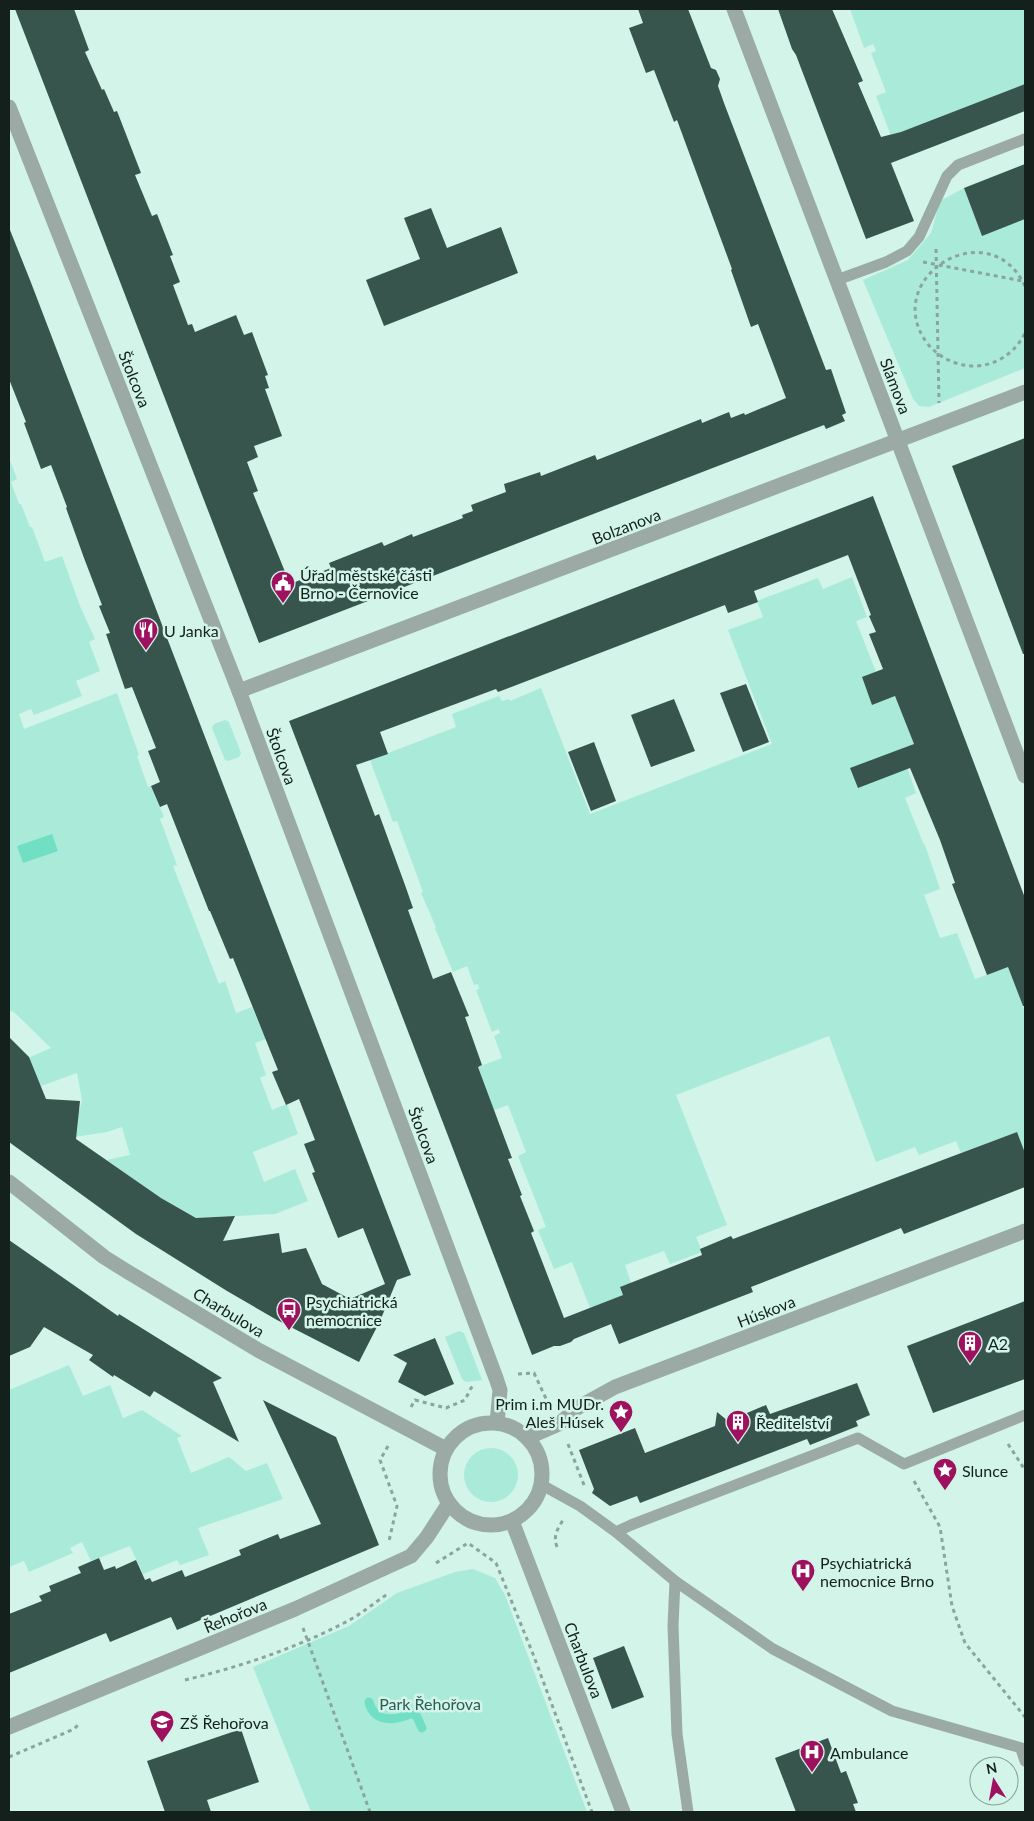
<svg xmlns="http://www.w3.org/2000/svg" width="1034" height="1821" font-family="Lato,sans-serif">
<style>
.green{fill:#a9ebd8}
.water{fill:#71dfc3}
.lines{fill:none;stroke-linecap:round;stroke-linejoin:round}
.stream{stroke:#71dfc3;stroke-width:9}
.building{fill:#38554d}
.path{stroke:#8ba59d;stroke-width:3;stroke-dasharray:4 4;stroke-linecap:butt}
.service{stroke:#9caaa5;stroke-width:11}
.minor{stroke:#9caaa5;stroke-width:15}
.tertiary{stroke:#9caaa5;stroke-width:15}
.labels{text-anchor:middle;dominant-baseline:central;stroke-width:5;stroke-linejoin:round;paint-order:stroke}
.street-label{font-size:16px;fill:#13201c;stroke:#d2f4e9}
.poi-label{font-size:16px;fill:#13201c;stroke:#d2f4e9;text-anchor:start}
.park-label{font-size:16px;fill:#2d5c50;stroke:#d2f4e9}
</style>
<rect width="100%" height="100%" fill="#d2f4e9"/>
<g class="green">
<polygon points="850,9 1025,9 1025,84 891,136 876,96 886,92 871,53 876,51 873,44 864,48"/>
<polygon points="964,188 982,235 1025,219 1025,368 929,407 919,406 913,399 863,280 908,260 931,233 940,201"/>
<polygon points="9,458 17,479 11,482 19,504 21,504 30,527 32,527 45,562 62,556 80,606 95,639 89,642 100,671 76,681 82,696 34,715 31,709 19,714 24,729 117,693 139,755 137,756 148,787 151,786 164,817 160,819 177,865 173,866 219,984 225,981 236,1013 252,1007 266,1039 255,1043 266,1075 260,1078 272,1110 287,1104 298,1134 253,1152 264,1182 295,1169 308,1201 275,1214 197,1218 161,1198 107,1160 130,1155 122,1127 107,1132 74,1137 77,1111 80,1109 82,1100 77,1073 41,1086 28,1058 51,1048 15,1013 9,1010"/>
<polygon points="852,577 867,617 856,621 876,672 862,678 872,705 895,696 914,744 901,749 916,793 905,798 924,845 925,845 940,889 924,895 940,938 957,933 975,979 1008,967 1025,1011 1025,1153 1017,1132 961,1153 956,1141 919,1155 915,1147 876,1162 829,1036 676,1095 727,1225 696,1237 702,1252 670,1264 664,1251 625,1265 631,1283 620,1287 623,1295 590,1308 572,1262 554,1269 538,1230 546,1227 518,1156 526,1152 508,1105 494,1110 478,1067 502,1058 494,1036 500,1033 499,1029 492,1032 476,990 479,989 478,984 474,985 467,966 453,972 435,928 436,927 421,893 423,892 397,821 393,822 370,760 456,727 452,714 499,696 502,701 509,699 510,701 541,688 590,814 772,744 728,630 763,617 757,601 818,578 823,589"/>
<polygon points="225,720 229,722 241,753 239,757 228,761 225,760 212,728 214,724"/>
<polygon points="459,1331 464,1333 482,1380 466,1382 462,1379 445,1337"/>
<polygon points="69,1365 83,1396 110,1385 123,1418 142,1410 182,1436 177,1438 191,1473 229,1457 246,1471 267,1463 283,1499 198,1528 209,1555 180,1565 177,1560 143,1574 130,1546 91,1561 82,1542 70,1548 73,1553 29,1572 24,1561 9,1567 9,1390"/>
<circle cx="491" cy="1475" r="27"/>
<polygon points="473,1569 495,1578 505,1595 587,1812 311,1812 253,1667 349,1626 397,1593 455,1572"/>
</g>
<polygon class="water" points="52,834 58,851 23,863 17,846"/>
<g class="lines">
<path class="stream" d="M369,1702C374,1723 396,1721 412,1713L417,1717L422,1728"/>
</g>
<g class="building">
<polygon points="15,9 74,9 89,50 85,52 102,90 104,89 114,112 117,111 141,173 135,175 152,216 157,214 173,255 170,256 180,282 173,285 188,325 192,324 195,332 236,315 244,335 252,332 268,375 265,376 269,388 265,389 282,436 254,446 258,457 247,462 258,491 253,493 290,584 331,568 329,563 382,542 384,546 412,534 413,537 463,518 462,515 473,511 471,505 506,492 504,484 540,472 541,476 595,455 597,460 701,419 702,423 729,412 731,418 744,413 745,415 786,398 758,324 751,327 731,270 732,269 677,120 674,122 654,70 646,73 629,28 643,23 638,9 688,9 711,68 716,70 720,79 718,86 724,103 826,370 831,369 846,413 842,415 845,421 826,429 824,425 259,643"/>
<polygon points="778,9 832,9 863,81 858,83 881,137 901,132 1025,84 1025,111 891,163 914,221 866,239 796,55 792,49"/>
<polygon points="1025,164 1025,219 982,236 964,188"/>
<polygon points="431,208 447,248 501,227 518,273 384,326 366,280 420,259 404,218"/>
<polygon points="9,230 10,230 30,280 411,1275 397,1280 380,1321 359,1362 277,1320 227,1291 136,1234 9,1142 9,1037 29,1057 46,1099 80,1101 76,1139 161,1198 196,1218 235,1216 223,1241 279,1233 282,1253 306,1248 322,1284 350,1299 385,1284 363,1228 338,1238 312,1173 315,1172 304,1144 315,1140 299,1099 286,1105 272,1072 278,1070 233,958 230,959 210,911 209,911 167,804 160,807 151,786 160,782 148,751 156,748 132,687 125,689 106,634 110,633 99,606 102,605 84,558 66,508 67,507 51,465 41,469 24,423 26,422 9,379"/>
<polygon points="1025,438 1025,654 1023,654 952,466"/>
<polygon points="873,496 1025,898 1025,1006 1023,1006 1008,967 987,975 952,884 955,883 940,840 910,768 858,788 850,768 914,744 895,696 872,705 862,677 883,669 869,634 876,632 869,616 871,615 848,555 754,591 758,602 728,613 725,605 498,692 496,689 380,732 388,754 356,765 375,816 379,814 405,885 413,908 408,910 433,979 451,972 469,1016 465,1017 482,1065 478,1067 512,1158 508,1159 522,1195 520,1196 534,1231 531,1233 535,1243 564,1318 623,1295 620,1287 702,1255 700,1249 731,1236 733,1239 1017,1132 1025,1153 1025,1187 904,1234 901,1228 751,1287 753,1292 619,1344 611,1324 574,1339 571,1342 560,1346 554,1346 532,1355 289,721"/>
<polygon points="746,684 769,742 743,752 720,693"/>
<polygon points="674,699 695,751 651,767 631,715"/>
<polygon points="594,742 616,801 591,811 568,752"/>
<polygon points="9,1240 118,1316 119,1314 222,1378 213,1382 239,1442 154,1391 150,1397 114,1375 113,1377 89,1360 93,1355 44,1327 30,1347 9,1356"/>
<polygon points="1025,1301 1025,1379 933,1413 907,1346"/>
<polygon points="435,1338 454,1384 425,1396 398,1382 407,1363 393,1355"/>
<polygon points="857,1383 870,1415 856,1421 858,1426 810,1445 807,1439 640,1503 637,1496 610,1506 592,1493 594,1489 579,1450 635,1428 645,1453 715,1426 717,1412 728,1421 766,1405 770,1414"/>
<polygon points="263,1400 336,1437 379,1545 177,1630 171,1617 110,1642 106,1633 9,1673 9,1614 42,1601 39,1596 51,1591 49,1586 81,1573 78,1567 99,1558 104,1570 115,1566 116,1569 136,1560 145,1580 150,1578 152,1582 182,1570 185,1577 241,1555 239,1550 278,1534 280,1539 321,1524"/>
<polygon points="624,1646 644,1697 612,1709 593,1658"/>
<polygon points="241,1729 259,1782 207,1800 211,1812 165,1812 147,1761"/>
<polygon points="828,1738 841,1773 846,1771 858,1803 853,1804 856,1812 796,1812 775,1758"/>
</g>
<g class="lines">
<g class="path">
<polyline points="936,249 939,403"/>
<polyline points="923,262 1022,281"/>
<path d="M1025,286C989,210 879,278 927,343C938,357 956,366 974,366C996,366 1015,353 1025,333"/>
<polyline points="518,1374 534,1373 549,1405"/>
<polyline points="411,1407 415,1400 446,1408 465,1400 471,1388 475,1385"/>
<polyline points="568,1444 584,1485"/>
<polyline points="1008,1444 1025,1470"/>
<polyline points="388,1446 380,1460 397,1506 389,1541"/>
<polyline points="914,1481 940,1527 952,1606 965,1643 1025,1717"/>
<path d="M557,1547C553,1536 557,1530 563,1520"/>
<polyline points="436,1563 468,1543 496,1563 533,1654 592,1812"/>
<polyline points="303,1628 370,1812"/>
<path d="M185,1680C239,1667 294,1649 344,1623C360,1615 374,1603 389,1593"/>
<polyline points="9,1757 74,1729 80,1723"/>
</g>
<g class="service">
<polyline points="837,280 886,262 907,251 919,237 947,176 958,165 1025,139"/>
<polyline points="542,1485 580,1506 616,1532 675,1581 773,1649 892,1711 1025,1749"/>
<polyline points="616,1532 631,1525 858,1438 904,1464 1025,1415"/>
<polyline points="675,1581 673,1626 677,1734 688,1812"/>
<polyline points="1021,1749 1025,1761"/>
</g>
<g class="minor">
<polyline points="734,9 1025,776"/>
<polyline points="9,107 239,691 496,1378 500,1390 497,1423"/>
<polyline points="239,691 1025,392"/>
<polyline points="527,1438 559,1424 577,1408 615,1387 1025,1231"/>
<polyline points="9,1727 295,1609 411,1556 427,1537 449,1503"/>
</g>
<g class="tertiary">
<polyline points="9,1182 104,1257 128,1272 258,1350 446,1449"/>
<circle cx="491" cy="1474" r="51"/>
<polyline points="512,1521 623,1812"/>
</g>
</g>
<defs>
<symbol id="civic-pin" viewBox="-11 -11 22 30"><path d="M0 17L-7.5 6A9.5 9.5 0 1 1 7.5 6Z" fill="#9d115e" stroke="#d2f4e9"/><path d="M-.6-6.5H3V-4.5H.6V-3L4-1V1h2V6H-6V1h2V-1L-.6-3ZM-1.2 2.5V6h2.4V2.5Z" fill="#fff"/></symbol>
<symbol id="restaurant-pin" viewBox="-11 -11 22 30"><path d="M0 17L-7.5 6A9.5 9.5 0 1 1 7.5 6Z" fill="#9d115e" stroke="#d2f4e9"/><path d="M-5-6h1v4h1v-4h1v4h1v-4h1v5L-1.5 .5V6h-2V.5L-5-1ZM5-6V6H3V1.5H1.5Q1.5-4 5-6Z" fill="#fff"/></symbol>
<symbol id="bus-pin" viewBox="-11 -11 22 30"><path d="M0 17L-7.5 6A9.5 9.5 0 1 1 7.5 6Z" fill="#9d115e" stroke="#d2f4e9"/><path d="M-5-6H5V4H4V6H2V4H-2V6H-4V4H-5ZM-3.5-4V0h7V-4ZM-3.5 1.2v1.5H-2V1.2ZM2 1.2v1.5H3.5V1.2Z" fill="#fff"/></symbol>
<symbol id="building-pin" viewBox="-11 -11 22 30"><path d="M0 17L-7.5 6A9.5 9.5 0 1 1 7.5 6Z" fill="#9d115e" stroke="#d2f4e9"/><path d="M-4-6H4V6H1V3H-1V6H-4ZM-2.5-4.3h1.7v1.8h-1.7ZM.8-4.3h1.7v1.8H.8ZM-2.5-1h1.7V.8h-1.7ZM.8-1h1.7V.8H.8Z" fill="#fff"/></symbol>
<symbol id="sight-pin" viewBox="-11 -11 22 30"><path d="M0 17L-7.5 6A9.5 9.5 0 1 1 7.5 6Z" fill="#9d115e" stroke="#d2f4e9"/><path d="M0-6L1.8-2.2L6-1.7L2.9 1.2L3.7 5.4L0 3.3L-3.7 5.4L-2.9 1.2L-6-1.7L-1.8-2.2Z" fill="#fff"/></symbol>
<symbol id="hospital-pin" viewBox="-11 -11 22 30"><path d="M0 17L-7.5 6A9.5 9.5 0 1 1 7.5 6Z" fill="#9d115e" stroke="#d2f4e9"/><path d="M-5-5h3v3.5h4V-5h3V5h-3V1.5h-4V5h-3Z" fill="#fff"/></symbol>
<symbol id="school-pin" viewBox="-11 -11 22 30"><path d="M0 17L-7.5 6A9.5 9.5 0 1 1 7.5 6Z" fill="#9d115e" stroke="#d2f4e9"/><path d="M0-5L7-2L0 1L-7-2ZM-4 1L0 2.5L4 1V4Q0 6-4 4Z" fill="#fff"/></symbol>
</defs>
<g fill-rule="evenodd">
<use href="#civic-pin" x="269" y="569" width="28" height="38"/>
<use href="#restaurant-pin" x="132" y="616" width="28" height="38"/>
<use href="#bus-pin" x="275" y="1296" width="28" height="38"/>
<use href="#building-pin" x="956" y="1329" width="28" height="38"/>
<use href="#sight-pin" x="607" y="1398" width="28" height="38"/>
<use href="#building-pin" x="724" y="1408" width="28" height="38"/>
<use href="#sight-pin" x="931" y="1456" width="28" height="38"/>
<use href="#hospital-pin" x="789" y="1557" width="28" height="38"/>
<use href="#school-pin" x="148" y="1708" width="28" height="38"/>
<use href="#hospital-pin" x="798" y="1738" width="28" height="38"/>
</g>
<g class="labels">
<g class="street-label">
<text transform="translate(135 379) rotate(68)">Štolcova</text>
<text transform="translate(896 386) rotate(69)">Slámova</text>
<text transform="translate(626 526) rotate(-21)">Bolzanova</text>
<text transform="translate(282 756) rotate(70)">Štolcova</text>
<text transform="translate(424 1135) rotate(70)">Štolcova</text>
<text transform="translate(766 1311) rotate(-21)">Húskova</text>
<text transform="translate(229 1312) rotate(31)">Charbulova</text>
<text transform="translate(235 1615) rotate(-22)">Řehořova</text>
<text transform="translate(584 1660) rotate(69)">Charbulova</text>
</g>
<g class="poi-label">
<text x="300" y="574">Úřad městské části<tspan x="300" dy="18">Brno - Černovice</tspan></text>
<text x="164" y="630">U Janka</text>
<text x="306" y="1301">Psychiatrická<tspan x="306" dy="18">nemocnice</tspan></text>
<text x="988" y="1343">A2</text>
<text x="604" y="1403" text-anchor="end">Prim i.m MUDr.<tspan x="604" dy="18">Aleš Húsek</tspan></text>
<text x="756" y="1422">Ředitelství</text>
<text x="962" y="1470">Slunce</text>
<text x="820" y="1562">Psychiatrická<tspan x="820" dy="18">nemocnice Brno</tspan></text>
<text x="180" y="1722">ZŠ Řehořova</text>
<text x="830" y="1752">Ambulance</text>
</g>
<g class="park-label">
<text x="430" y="1703">Park Řehořova</text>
</g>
</g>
<rect width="1034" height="1821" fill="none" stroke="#13201c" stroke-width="20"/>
<g transform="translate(994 1781) rotate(349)"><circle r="24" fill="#d2f4e9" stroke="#869f97"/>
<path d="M0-4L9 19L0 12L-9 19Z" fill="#9d115e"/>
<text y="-8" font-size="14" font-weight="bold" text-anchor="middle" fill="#13201c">N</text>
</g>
</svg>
